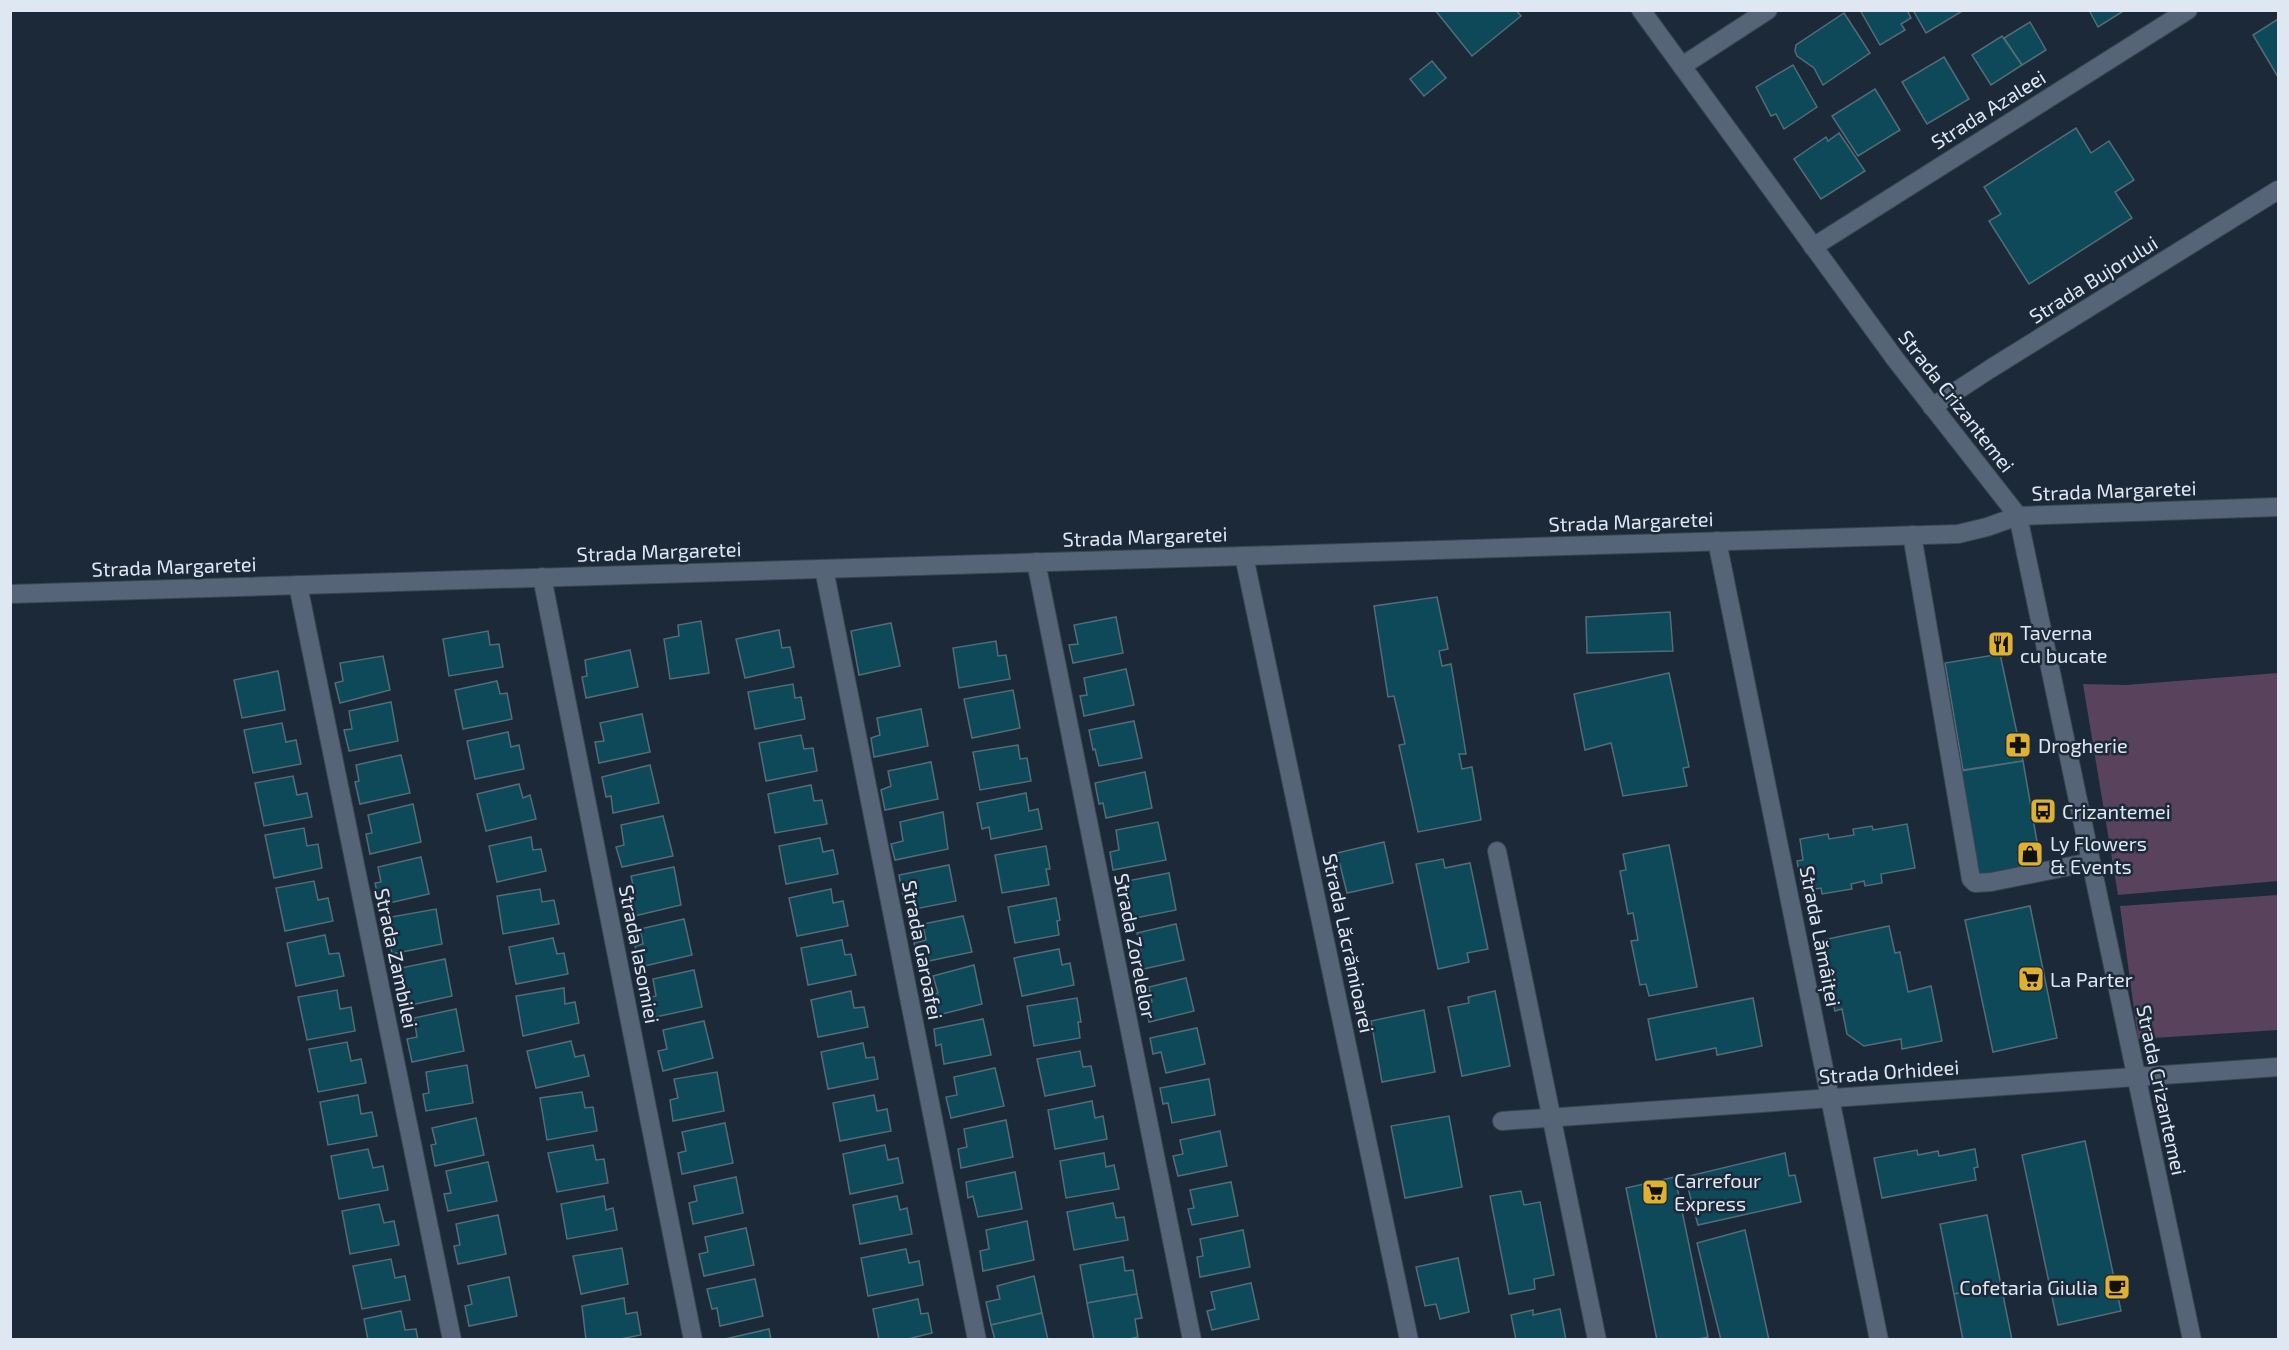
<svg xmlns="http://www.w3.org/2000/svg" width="2289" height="1350" font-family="'Exo 2',sans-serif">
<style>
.green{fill:#58425c}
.building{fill:#0d4959;stroke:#536d76;stroke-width:1.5}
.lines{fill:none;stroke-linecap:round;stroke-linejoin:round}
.minor-casing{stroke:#3a4552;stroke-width:20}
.minor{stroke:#556476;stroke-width:18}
.labels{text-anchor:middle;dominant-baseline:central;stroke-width:5;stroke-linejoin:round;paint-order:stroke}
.street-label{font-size:20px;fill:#dfe7f2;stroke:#1c2939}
.poi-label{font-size:20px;fill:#dfe7f2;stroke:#1c2939;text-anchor:start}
</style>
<rect width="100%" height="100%" fill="#1c2939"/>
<g class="green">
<polygon points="2278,673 2278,881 2118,895 2083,684 2126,685"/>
<polygon points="2278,895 2278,1030 2138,1039 2120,906"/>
</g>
<g class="building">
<polygon points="1435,10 1516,10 1521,16 1472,56"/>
<polygon points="1860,10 1907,10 1911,18 1901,24 1905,30 1880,45"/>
<polygon points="1913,10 1964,10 1926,33"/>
<polygon points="2089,10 2125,10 2098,27"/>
<polygon points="1844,13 1870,53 1823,85 1814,68 1797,56 1795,51 1796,45"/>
<polygon points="2278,19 2278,77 2253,35"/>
<polygon points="2030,22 2046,50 2022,65 2004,38"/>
<polygon points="2002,36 2022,65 1991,85 1972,55"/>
<polygon points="1944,57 1969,99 1927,124 1902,82"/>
<polygon points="1432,61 1446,78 1424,96 1410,79"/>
<polygon points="1793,65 1817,107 1784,129 1776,114 1771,116 1756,87"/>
<polygon points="1875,89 1900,130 1858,156 1832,116"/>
<polygon points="2076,128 2091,153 2109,141 2134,180 2115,192 2132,218 2029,284 1989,221 2001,214 1984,187"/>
<polygon points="1839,133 1865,171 1821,199 1794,159 1826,137 1828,141"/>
<polygon points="1437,597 1448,649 1439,651 1442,666 1451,664 1466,754 1459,754 1462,769 1472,767 1481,820 1418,832 1399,745 1405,744 1394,696 1388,697 1374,606"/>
<polygon points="1670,612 1673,651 1587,653 1586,617"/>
<polygon points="1116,617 1123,653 1073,663 1069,645 1078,644 1074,625"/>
<polygon points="701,621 709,673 670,679 664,639 679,636 678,625"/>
<polygon points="891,623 900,666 859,675 851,631"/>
<polygon points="779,630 782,648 790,647 794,667 745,678 736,639"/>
<polygon points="488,631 490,645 499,644 503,667 449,676 443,639"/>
<polygon points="996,641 998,656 1006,655 1010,679 959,688 953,648"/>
<polygon points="630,650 638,687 586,698 582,677 587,676 585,660"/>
<polygon points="2000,654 2023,761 1963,770 1945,663"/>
<polygon points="383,656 390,690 340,703 335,683 343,681 340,663"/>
<polygon points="1126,669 1134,705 1084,716 1080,696 1087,695 1084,678"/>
<polygon points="278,671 285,710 242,718 234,680"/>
<polygon points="1669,673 1689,767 1683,768 1687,786 1623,796 1611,743 1585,750 1574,694"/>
<polygon points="497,681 500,694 507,693 512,719 463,729 455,690"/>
<polygon points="793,684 795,698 801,697 805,719 755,729 748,692"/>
<polygon points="1013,690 1020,728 972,738 964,699"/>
<polygon points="391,702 398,741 349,751 344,730 352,729 349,711"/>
<polygon points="921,709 928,746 874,757 871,738 880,735 877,718"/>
<polygon points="642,714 650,752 599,763 595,742 604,741 600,723"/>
<polygon points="1134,721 1142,758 1099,766 1095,749 1093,750 1089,730"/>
<polygon points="282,723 286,742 296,740 301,764 253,773 244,730"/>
<polygon points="508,732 511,747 519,745 524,769 475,779 467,741"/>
<polygon points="801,735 804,749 813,748 817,771 766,781 759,743"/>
<polygon points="1018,745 1020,759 1027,758 1031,781 980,790 973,752"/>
<polygon points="401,755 410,793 360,804 355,782 359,781 356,765"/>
<polygon points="2023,761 2041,865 1979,877 1961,771"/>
<polygon points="931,762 938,799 885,810 881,790 891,786 888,771"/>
<polygon points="650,765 659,803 613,813 611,796 606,797 602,777"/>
<polygon points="1145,772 1152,808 1106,818 1103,803 1099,804 1095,783"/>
<polygon points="293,776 297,795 307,793 312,817 264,826 255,783"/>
<polygon points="519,784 523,798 530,795 536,819 486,831 477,794"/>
<polygon points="811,785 814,801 822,800 827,824 775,833 768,794"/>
<polygon points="1026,793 1029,811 1038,809 1042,829 991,839 989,827 982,829 977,803"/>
<polygon points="413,804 421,842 370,854 366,834 372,833 368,815"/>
<polygon points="943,812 948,849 895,860 891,844 903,841 900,822"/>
<polygon points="663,816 673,856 622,867 616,847 624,845 621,825"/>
<polygon points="1158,822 1166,860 1113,870 1110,852 1119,850 1116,830"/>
<polygon points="1907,824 1915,868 1881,874 1882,883 1865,886 1864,881 1851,884 1852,889 1822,894 1821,888 1803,891 1797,861 1803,860 1800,839 1828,834 1829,839 1854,835 1853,829 1872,826 1873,830"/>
<polygon points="304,828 307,846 318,844 322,868 274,878 265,835"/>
<polygon points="531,837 533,850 541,849 546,871 497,882 489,846"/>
<polygon points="820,838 823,852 833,850 838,874 786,884 779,846"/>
<polygon points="1384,842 1393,883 1347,893 1337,853"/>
<polygon points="1669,845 1697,987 1649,996 1646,984 1640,985 1631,941 1638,940 1633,913 1628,914 1620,871 1626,870 1623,854"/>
<polygon points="1046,846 1050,869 1046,869 1049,885 1002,893 995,855"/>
<polygon points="421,857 429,894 380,905 375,883 381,882 378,867"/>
<polygon points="1443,859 1445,868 1470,863 1488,949 1467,953 1469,962 1438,969 1416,864"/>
<polygon points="949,865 956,901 915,909 911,895 903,896 899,875"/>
<polygon points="674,867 681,905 630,917 625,896 635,895 631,876"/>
<polygon points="1169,873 1176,910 1125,920 1122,902 1130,900 1127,881"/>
<polygon points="314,881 318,900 328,898 333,921 285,931 276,888"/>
<polygon points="540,889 542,902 554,900 559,924 503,934 497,896"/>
<polygon points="831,889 833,903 843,901 848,926 797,936 789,898"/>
<polygon points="1056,898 1060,920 1057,921 1059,935 1015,943 1008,907"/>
<polygon points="2030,906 2057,1038 1993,1052 1965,920"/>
<polygon points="436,909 442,944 392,954 389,935 394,934 391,917"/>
<polygon points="963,916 972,952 919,963 914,943 926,940 923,924"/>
<polygon points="684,919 692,955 640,967 635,946 643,944 640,929"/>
<polygon points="1176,924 1184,960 1139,970 1135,952 1141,951 1137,933"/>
<polygon points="1889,926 1895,953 1900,952 1908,992 1931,986 1942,1041 1902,1049 1901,1039 1864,1046 1847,1034 1842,1009 1835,1011 1825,971 1829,970 1823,940"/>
<polygon points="325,935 329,954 339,953 344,976 296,986 287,943"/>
<polygon points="553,938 557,954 564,953 568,974 516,984 509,947"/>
<polygon points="842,940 845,955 851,954 856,975 808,985 801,948"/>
<polygon points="1059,949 1062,965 1070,963 1074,985 1022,996 1014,958"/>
<polygon points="445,959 452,996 402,1007 398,988 405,986 401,968"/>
<polygon points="974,965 982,1004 930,1017 926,996 938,993 933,976"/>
<polygon points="694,970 702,1007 651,1018 647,998 656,996 653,979"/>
<polygon points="1186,978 1194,1011 1149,1022 1145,1004 1152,1002 1149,987"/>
<polygon points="564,988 565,1004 575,1002 579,1023 523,1036 516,996"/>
<polygon points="337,990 340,1009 351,1007 355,1031 307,1040 298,997"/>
<polygon points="851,991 854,1008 864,1007 868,1027 818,1037 811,1000"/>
<polygon points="1495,991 1510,1066 1462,1076 1448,1007 1469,1003 1468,997"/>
<polygon points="1077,998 1081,1022 1078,1022 1080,1038 1034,1046 1027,1006"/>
<polygon points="1753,998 1762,1046 1717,1055 1716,1048 1656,1060 1648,1019"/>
<polygon points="456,1009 464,1051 412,1062 407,1039 417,1037 414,1018"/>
<polygon points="1424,1010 1435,1072 1382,1082 1371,1021"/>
<polygon points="983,1019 991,1055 944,1064 941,1044 936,1046 934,1029"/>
<polygon points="704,1021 713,1058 663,1071 658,1051 667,1049 663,1030"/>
<polygon points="1197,1028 1205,1064 1166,1073 1161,1052 1153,1054 1150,1038"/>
<polygon points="571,1041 575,1057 584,1055 589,1076 536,1088 527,1051"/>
<polygon points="347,1042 351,1061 361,1059 366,1083 318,1092 309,1049"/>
<polygon points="863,1043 866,1058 874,1057 878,1079 828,1089 821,1052"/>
<polygon points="1080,1051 1083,1067 1091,1066 1095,1086 1045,1096 1037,1059"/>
<polygon points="467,1065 473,1103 426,1111 423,1094 429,1093 426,1072"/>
<polygon points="995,1068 1004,1106 951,1118 946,1097 957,1095 954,1077"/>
<polygon points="717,1072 724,1111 673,1121 670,1100 678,1098 674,1079"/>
<polygon points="1209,1079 1215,1115 1172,1123 1168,1103 1163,1104 1160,1088"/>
<polygon points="582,1092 585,1108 593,1107 597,1131 547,1140 540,1098"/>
<polygon points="358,1095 361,1114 372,1112 377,1136 328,1145 320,1102"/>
<polygon points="874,1095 877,1111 887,1109 891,1131 840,1141 833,1103"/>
<polygon points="1092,1101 1095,1118 1103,1116 1107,1139 1055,1149 1048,1110"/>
<polygon points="1449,1116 1462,1187 1405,1198 1391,1126"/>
<polygon points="476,1118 484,1155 435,1166 431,1145 436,1144 432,1128"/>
<polygon points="1006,1120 1013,1157 961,1168 958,1149 967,1147 964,1129"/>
<polygon points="725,1123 733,1163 682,1174 678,1153 686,1151 682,1132"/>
<polygon points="1220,1131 1227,1166 1178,1176 1173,1156 1183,1154 1180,1140"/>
<polygon points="2085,1141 2121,1311 2058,1325 2022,1155"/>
<polygon points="593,1145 596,1160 604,1159 608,1183 557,1192 548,1153"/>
<polygon points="885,1145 888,1160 898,1158 903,1183 850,1194 843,1154"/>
<polygon points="368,1149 373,1168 383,1166 388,1190 339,1199 331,1156"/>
<polygon points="1975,1149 1978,1167 1974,1168 1976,1180 1882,1198 1874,1158 1917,1150 1918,1155 1938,1151 1939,1156"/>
<polygon points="1104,1153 1106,1167 1114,1165 1119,1189 1066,1198 1060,1161"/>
<polygon points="1785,1153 1789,1176 1795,1175 1801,1202 1698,1225 1685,1177"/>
<polygon points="488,1162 497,1201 448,1211 444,1194 451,1193 446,1171"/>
<polygon points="1015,1172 1022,1209 978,1217 973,1196 968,1198 966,1182"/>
<polygon points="736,1177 743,1213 693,1224 689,1203 697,1201 694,1186"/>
<polygon points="1675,1177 1708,1337 1694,1340 1657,1340 1626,1188"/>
<polygon points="1231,1182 1238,1216 1192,1225 1188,1209 1194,1208 1190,1190"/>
<polygon points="1521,1191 1524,1205 1540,1202 1554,1275 1534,1279 1535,1289 1509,1294 1490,1196"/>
<polygon points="604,1196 606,1210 613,1208 617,1230 567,1239 561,1204"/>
<polygon points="897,1196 900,1210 907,1208 912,1234 860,1244 853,1205"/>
<polygon points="1113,1203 1116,1218 1124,1217 1128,1240 1074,1250 1067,1212"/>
<polygon points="379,1204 384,1223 394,1221 399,1245 350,1254 342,1211"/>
<polygon points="498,1215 506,1254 458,1264 454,1246 460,1245 456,1224"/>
<polygon points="1987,1215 2001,1285 1954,1294 1940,1224"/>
<polygon points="1027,1221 1034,1260 983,1271 980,1251 989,1249 986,1230"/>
<polygon points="746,1228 754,1265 704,1276 699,1254 708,1252 705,1237"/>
<polygon points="1243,1230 1250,1267 1200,1277 1197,1257 1203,1256 1200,1239"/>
<polygon points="1745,1230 1769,1340 1721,1340 1697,1243"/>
<polygon points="622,1248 628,1284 581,1294 573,1256"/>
<polygon points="906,1249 909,1263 919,1261 923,1285 868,1296 861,1258"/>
<polygon points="1123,1257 1125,1271 1133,1270 1137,1294 1087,1303 1080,1265"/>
<polygon points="1458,1258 1469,1312 1440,1319 1436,1304 1425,1306 1416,1267"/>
<polygon points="391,1259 395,1278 405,1276 410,1300 362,1309 353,1266"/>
<polygon points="1034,1276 1042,1313 991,1325 986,1302 1000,1299 997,1286"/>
<polygon points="509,1277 517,1316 469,1326 465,1306 472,1304 468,1286"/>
<polygon points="755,1279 763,1316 720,1326 717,1308 712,1309 707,1289"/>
<polygon points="1251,1283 1259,1319 1212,1330 1207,1311 1215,1309 1211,1292"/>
<polygon points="2001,1285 2012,1340 1963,1340 1954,1294"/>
<polygon points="1137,1294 1142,1318 1135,1319 1138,1337 1124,1340 1094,1340 1087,1303"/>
<polygon points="624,1298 626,1314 637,1312 641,1335 615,1340 586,1340 582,1306"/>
<polygon points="918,1299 921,1314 928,1313 932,1333 904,1340 879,1340 873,1309"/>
<polygon points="1560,1309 1566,1340 1516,1340 1511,1315 1533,1310 1533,1315"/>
<polygon points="401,1311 405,1330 416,1329 418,1340 368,1340 364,1319"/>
<polygon points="1042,1313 1048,1340 995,1340 991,1325"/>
<polygon points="769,1329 771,1340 725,1339"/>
</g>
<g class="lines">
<defs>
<g id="minor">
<polyline points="1641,10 1896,360 2018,516 2192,1340"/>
<polyline points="1682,66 1768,10"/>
<polyline points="1813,247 2188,10"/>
<polyline points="1932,407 1990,369 2278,190"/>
<polyline points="1912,535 1971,879 1975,883 1991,882 2091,862"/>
<polyline points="1717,541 1879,1340"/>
<polyline points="1244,556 1409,1340"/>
<polyline points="1036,562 1192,1340"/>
<polyline points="824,569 977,1340"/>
<polyline points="542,577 693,1340"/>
<polyline points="298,585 452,1340"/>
<polyline points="10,594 1958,534 1987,527 2018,516 2278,507"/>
<polyline points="1497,851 1597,1340"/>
<polyline points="1502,1121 2278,1067"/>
</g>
</defs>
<use href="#minor" class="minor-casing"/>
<use href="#minor" class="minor"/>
</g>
<defs>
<symbol id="restaurant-square" viewBox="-11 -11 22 22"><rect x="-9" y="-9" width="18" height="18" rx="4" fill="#deb133" stroke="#1c2939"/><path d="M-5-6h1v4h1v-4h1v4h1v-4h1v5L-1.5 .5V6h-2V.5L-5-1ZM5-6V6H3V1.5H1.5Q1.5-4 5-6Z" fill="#111"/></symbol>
<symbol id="pharmacy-square" viewBox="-11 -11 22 22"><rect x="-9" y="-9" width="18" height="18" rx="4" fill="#deb133" stroke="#1c2939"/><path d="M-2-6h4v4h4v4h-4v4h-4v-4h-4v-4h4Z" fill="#111"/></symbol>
<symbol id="bus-square" viewBox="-11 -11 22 22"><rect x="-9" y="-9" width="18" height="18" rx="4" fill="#deb133" stroke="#1c2939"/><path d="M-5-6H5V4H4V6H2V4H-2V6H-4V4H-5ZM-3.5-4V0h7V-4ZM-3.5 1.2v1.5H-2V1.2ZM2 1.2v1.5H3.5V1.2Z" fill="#111"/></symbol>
<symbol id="shop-square" viewBox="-11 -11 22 22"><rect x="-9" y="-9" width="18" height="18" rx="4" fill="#deb133" stroke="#1c2939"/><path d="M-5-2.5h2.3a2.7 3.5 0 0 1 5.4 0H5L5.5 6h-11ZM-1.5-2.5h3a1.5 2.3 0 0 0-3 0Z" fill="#111"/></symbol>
<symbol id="supermarket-square" viewBox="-11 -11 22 22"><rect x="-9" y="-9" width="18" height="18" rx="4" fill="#deb133" stroke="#1c2939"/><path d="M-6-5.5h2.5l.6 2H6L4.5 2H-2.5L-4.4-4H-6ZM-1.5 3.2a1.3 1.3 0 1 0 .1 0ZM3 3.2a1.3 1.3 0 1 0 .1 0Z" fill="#111"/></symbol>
<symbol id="cafe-square" viewBox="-11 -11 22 22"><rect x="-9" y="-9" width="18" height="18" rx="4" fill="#deb133" stroke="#1c2939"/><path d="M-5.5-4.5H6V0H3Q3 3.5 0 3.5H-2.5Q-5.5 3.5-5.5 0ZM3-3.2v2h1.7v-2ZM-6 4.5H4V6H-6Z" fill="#111"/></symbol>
</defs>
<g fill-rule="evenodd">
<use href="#restaurant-square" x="1986" y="629" width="30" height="30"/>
<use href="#pharmacy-square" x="2003" y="730" width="30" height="30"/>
<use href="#bus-square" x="2028" y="796" width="30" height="30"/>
<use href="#shop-square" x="2015" y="839" width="30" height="30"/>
<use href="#supermarket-square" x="2016" y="964" width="30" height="30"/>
<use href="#supermarket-square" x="1640" y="1177" width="30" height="30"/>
<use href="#cafe-square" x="2102" y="1272" width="30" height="30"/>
</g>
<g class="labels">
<g class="street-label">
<text transform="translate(1988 109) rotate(-32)">Strada Azaleei</text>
<text transform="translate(2093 279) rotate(-32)">Strada Bujorului</text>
<text transform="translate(1957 401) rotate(52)">Strada Crizantemei</text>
<text transform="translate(2114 490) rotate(-2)">Strada Margaretei</text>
<text transform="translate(1631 521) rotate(-2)">Strada Margaretei</text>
<text transform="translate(1145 536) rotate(-2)">Strada Margaretei</text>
<text transform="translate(659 551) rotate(-2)">Strada Margaretei</text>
<text transform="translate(174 566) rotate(-2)">Strada Margaretei</text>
<text transform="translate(1821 936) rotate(79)">Strada Lămâiței</text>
<text transform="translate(1349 943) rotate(78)">Strada Lăcrămioarei</text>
<text transform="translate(1136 946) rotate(79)">Strada Zorelelor</text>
<text transform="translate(923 950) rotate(79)">Strada Garoafei</text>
<text transform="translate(640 954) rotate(79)">Strada Iasomiei</text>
<text transform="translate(397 958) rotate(78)">Strada Zambilei</text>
<text transform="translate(1889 1071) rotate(-4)">Strada Orhideei</text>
<text transform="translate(2162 1090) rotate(78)">Strada Crizantemei</text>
</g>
<g class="poi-label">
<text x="2020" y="632">Taverna<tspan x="2020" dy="23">cu bucate</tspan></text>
<text x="2038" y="745">Drogherie</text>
<text x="2062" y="811">Crizantemei</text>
<text x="2050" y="843">Ly Flowers<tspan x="2050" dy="23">&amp; Events</tspan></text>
<text x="2050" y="979">La Parter</text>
<text x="1674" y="1180">Carrefour<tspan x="1674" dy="23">Express</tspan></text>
<text x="2098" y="1287" text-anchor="end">Cofetaria Giulia</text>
</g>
</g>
<rect width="2289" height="1350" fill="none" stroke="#dfe7f2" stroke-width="24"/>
</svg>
